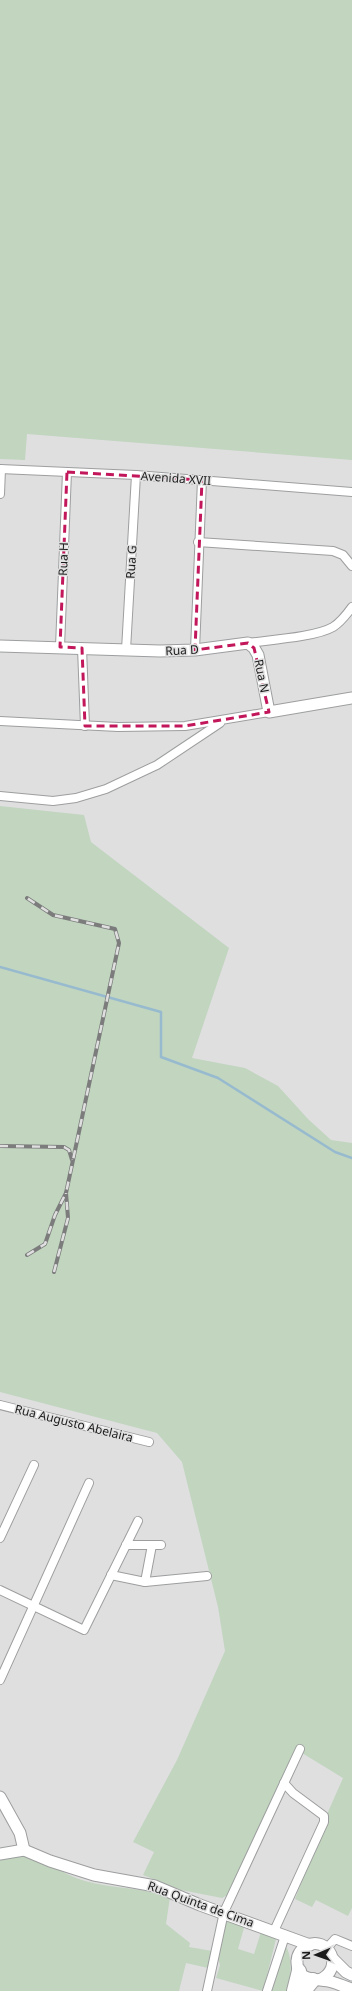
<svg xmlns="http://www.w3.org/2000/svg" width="352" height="1991" font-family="'Noto Sans',sans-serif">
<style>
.green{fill:#c1d5bf}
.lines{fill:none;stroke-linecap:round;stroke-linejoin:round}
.stream{stroke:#97bacf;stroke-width:2.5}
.street-casing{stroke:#9d9e9f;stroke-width:10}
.secondary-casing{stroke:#9d9e9f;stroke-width:13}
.highway-casing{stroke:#9d9e9f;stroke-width:16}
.street{stroke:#fff;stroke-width:8}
.secondary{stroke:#fff;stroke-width:11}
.highway{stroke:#fff;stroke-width:14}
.rail-casing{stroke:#7c7c7d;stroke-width:4}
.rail{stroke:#dfdfe0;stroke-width:2.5;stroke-dasharray:8;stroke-linecap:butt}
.marked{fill:none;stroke:#c2185b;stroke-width:3;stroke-dasharray:8 5;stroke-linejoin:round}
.labels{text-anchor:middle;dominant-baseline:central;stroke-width:3;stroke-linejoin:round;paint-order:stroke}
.street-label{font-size:12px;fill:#1a1a1b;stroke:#dfdfe0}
</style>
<rect width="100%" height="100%" fill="#dfdfe0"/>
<g class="green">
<polygon points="0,0 352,0 352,460 27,434 25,460 0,459"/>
<polygon points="0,806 84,815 91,842 229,948 192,1058 245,1068 278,1086 308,1119 331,1140 352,1143 352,1908 348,1916 316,1900 312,1907 295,1899 328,1812 343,1778 302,1753 231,1893 222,1898 181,1890 143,1875 154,1852 133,1842 177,1760 225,1651 218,1607 182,1462 157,1433 0,1392"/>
<path d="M14,1855C40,1856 61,1874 85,1881C113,1889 142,1887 170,1897L166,1924L190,1943L189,1947L212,1951L208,1968L186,1963L179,1991H0V1858Z"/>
<polygon points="225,1919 245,1924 238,1949 254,1954 261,1932 276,1939 263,1991 216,1978 220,1965 218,1958"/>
<path d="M284,1945C293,1951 291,1981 289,1991H271Z"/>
</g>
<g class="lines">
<polyline class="stream" points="0,967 161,1012 161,1057 218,1078 335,1152 352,1158"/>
<defs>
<g id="street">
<polyline points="0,469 136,475 352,492"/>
<polyline points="0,494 1,469"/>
<polyline points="198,542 333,551 343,555 352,566"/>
<path d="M248,643C269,640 316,637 333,627C341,622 347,614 352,607"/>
<polyline points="60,647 67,472"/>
<polyline points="82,648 85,726"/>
<polyline points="126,650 136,475"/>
<polyline points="195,650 202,480"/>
<polyline points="0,721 118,727 185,726 269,712"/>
<polyline points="0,796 53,801 76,798 106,789 157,765 220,723"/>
<polyline points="0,1405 149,1442"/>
<polyline points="0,1538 34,1465"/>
<polyline points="126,1545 161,1545"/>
<polyline points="111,1575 145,1582 207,1576"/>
<polyline points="145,1582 152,1545"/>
<polyline points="0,1590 84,1630 138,1521"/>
<polyline points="0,1680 89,1483"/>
<polyline points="274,1931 324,1822 324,1816 293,1793 284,1783"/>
<polyline points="327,1948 335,1939 352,1946"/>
<polyline points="207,1991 224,1912 300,1749"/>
<polyline points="267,1991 285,1936"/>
</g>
<g id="secondary">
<polyline points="0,646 160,651 195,650 248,643 254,648 258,655 269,712 352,698"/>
<polyline points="0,1797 20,1833 24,1850"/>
<polyline points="0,1854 24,1850 50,1861 94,1875 155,1886 200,1905 310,1945"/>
<polyline points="332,1958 346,1972 352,1975"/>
<path d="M319,1980C346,1969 328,1934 306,1946C301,1949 297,1955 297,1961C296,1983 318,1978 332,1982C339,1984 345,1987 352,1989"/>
</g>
<g id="highway">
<polyline points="294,1991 299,1971"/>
<polyline points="304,1991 313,1980"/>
</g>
</defs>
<use href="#street" class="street-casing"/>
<use href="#secondary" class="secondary-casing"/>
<use href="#highway" class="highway-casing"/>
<use href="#street" class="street"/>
<use href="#secondary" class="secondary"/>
<use href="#highway" class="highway"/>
<defs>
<g id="rail">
<polyline points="0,1146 64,1147 69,1150 72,1160"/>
<polyline points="27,1255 45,1244 55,1215 66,1193 119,943 115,929 53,915 27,898"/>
<polyline points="54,1272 68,1218 66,1193"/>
</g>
</defs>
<use href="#rail" class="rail-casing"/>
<use href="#rail" class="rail"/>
</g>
<path class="marked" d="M67,472L202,480L195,650L248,643L254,648L269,712L185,726H85L82,648L60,647Z"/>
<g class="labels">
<g class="street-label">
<text transform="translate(176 478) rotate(4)">Avenida XVII</text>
<text transform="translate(63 559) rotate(-88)">Rua H</text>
<text transform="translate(131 562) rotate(-87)">Rua G</text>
<text transform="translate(182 650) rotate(-3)">Rua D</text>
<text transform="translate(262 676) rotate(79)">Rua N</text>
<text transform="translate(74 1423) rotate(14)">Rua Augusto Abelaira</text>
<text transform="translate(201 1904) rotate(20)">Rua Quinta de Cima</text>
</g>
</g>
<g transform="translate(316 1955) rotate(268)" stroke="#dfdfe0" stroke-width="3" paint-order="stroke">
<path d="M0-3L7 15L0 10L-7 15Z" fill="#1a1a1b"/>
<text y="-6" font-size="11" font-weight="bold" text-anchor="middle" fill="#1a1a1b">N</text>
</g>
</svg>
